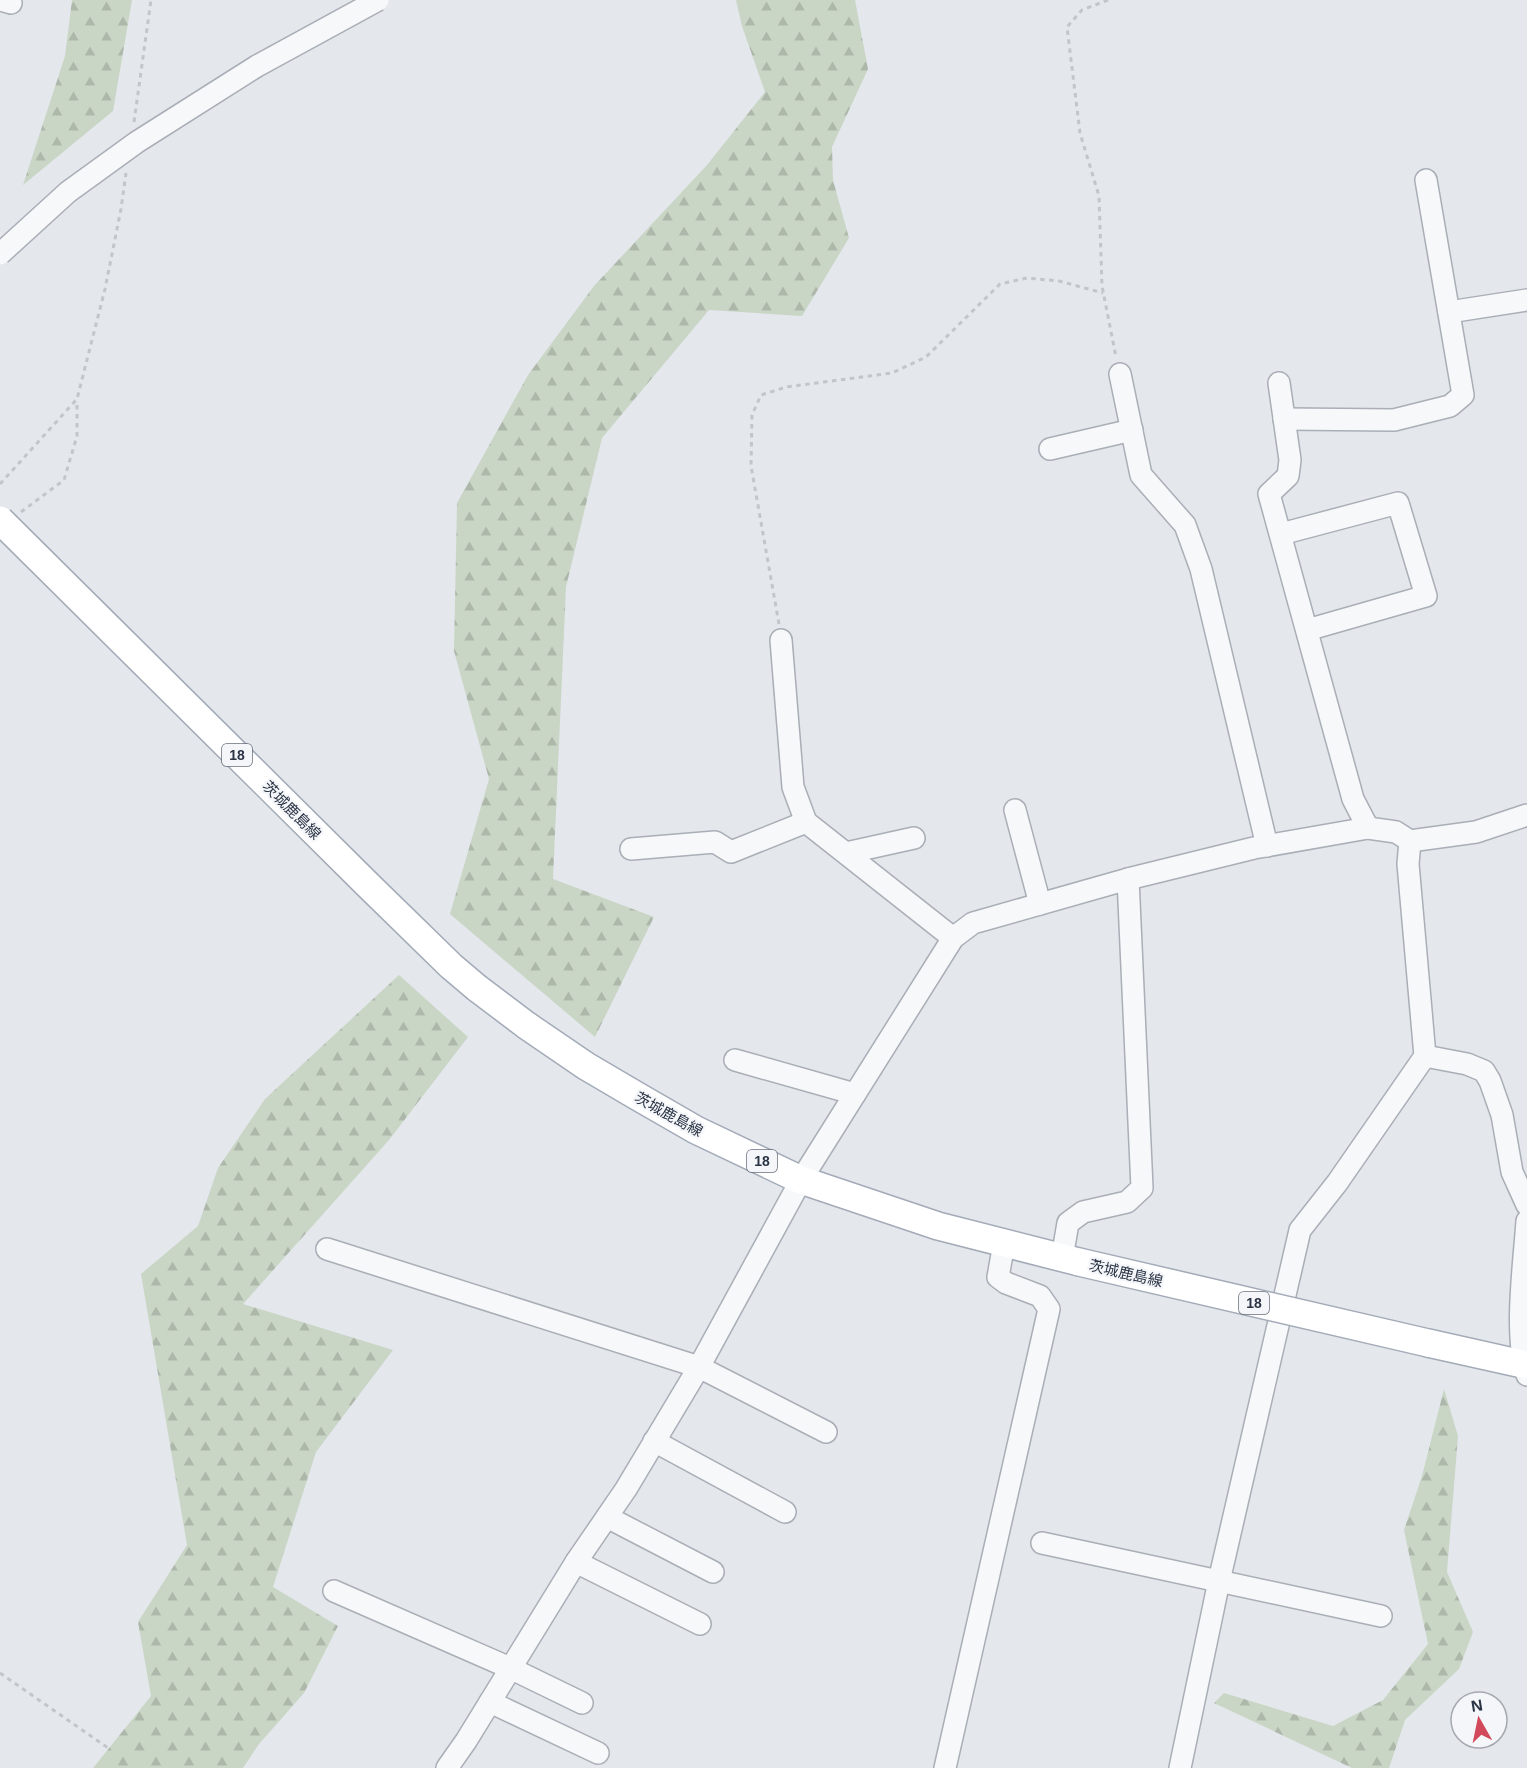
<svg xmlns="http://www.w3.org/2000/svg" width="1527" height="1768" font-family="Arial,'Noto Sans JP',sans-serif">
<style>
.forest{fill:url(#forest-firs)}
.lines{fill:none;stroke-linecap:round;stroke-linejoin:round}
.minor-casing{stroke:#a9aeb7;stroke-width:24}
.major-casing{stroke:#a3abb8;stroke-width:30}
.path{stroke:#c2c5cb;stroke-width:3;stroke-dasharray:4.5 4.5;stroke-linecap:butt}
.minor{stroke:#f7f8fa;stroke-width:21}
.major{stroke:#fff;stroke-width:27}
.minor-bridge-casing{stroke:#a9aeb7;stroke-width:24;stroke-linecap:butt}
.major-bridge-casing{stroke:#a3abb8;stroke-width:30;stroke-linecap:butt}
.minor-bridge{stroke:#f7f8fa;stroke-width:21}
.major-bridge{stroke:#fff;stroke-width:27}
.labels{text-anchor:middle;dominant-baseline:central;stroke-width:4.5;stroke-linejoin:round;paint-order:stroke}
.shield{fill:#f4f6f9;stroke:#676e7b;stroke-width:1.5}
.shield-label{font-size:14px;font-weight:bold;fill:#2b3445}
.street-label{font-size:15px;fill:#2b3445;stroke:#f4f6f9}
</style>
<defs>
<pattern id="forest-firs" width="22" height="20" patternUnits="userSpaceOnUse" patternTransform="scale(1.5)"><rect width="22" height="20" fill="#c9d6c5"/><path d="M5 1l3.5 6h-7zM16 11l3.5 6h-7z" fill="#adb8ab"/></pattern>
</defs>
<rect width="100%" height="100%" fill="#e4e7ec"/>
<g class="forest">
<polygon points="72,0 132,0 113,111 23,185 65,56"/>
<polygon points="736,0 855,0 868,69 832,147 833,180 849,238 802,316 709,310 602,438 566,587 553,879 654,917 595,1037 450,914 489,779 454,651 457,503 528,375 594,286 707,165 765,92 742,26"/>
<polygon points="399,975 468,1037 389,1140 243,1304 393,1350 316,1452 273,1587 338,1626 304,1693 259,1744 243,1768 93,1768 151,1696 138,1622 187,1545 141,1274 198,1226 218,1168 265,1099"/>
<polygon points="1444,1389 1458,1436 1447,1572 1473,1632 1459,1669 1405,1720 1389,1768 1352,1768 1214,1703 1224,1693 1333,1726 1383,1700 1428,1644 1404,1530 1422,1476"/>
</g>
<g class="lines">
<defs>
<g id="minor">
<polyline points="1,0 11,3"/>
<polyline points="1449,312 1527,300"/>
<polyline points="1120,374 1141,475 1185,525 1201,569 1267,846"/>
<polyline points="1279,383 1290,460 1288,476 1269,494 1353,799 1368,828"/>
<polyline points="1284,419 1394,420 1450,406 1463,395 1426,180"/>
<polyline points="1050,449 1132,430"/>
<polyline points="1281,534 1398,503 1426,596 1307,630"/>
<polyline points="781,640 793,787 806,822 953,938"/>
<polyline points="1015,810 1040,904"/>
<polyline points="631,849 715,842 731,852 806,822"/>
<polyline points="846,853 914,838"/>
<polyline points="1425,1056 1467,1064 1484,1071 1490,1081 1502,1115 1512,1172 1527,1205"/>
<polyline points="735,1060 855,1094"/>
<path d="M1527,1221C1524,1265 1514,1333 1527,1375"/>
<polyline points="327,1249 699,1367 826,1432"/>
<polyline points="1062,1258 1068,1223 1083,1212 1127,1202 1142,1188 1128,879"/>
<polyline points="654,1441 785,1512"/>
<polyline points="607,1517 713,1572"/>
<polyline points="1042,1543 1381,1616"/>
<polyline points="576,1562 700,1624"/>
<polyline points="334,1591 510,1668 582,1703"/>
<polyline points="490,1702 598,1753"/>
<polyline points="447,1768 466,1741 576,1562 626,1489 699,1367 801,1180 953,938 973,923 1128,879 1254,848 1368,828 1396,832 1410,841 1476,832 1527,815"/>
<polyline points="945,1768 1049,1309 1040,1296 1006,1283 998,1277 1004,1243"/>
<polyline points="1180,1768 1219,1581 1300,1230 1337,1183 1425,1056 1408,864 1410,841"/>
</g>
<g id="major">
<polyline points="477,988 526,1025 586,1066 637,1096 696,1130 801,1180 938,1226 1079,1262"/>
<polyline points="1428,1343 1527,1365"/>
</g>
</defs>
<use href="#minor" class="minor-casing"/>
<use href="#major" class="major-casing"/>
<g class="path">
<polyline points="1108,0 1082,10 1067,27 1080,133 1099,196 1102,286 1116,357"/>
<polyline points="134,122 151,0"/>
<polyline points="0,484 77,399 105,289 121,209 126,173"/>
<polyline points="21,512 64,480 77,436 77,401"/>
<polyline points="779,624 751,466 752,415 761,395 786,387 892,373 926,357 1000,284 1027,278 1059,281 1103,293"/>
<polyline points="0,1673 111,1750"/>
</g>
<use href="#minor" class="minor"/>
<use href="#major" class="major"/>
<defs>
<polyline id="minor-bridge" points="0,254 68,192 137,142 257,66 378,0"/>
<g id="major-bridge">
<polyline points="0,520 369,886 451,966 477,988"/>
<polyline points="1079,1262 1428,1343"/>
</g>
</defs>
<use href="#minor-bridge" class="minor-bridge-casing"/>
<use href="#major-bridge" class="major-bridge-casing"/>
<use href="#minor-bridge" class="minor-bridge"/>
<use href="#major-bridge" class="major-bridge"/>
</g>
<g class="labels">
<g class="shield">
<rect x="222" y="744" width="30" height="22" rx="4.5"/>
<rect x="747" y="1150" width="30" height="22" rx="4.5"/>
<rect x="1239" y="1292" width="30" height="22" rx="4.5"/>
</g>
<g class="shield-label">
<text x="237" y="755">18</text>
<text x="762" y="1161">18</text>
<text x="1254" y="1303">18</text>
</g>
<g class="street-label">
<text transform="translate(292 810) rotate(45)">茨城鹿島線</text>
<text transform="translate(669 1114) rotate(29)">茨城鹿島線</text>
<text transform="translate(1126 1273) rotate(13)">茨城鹿島線</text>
</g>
</g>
<g transform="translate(1479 1720) rotate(351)"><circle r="28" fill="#f4f6f9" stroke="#a4a8b1" stroke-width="1.5"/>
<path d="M0-4.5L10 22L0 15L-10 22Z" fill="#d1495b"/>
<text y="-9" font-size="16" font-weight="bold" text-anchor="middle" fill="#2b3445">N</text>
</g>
</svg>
